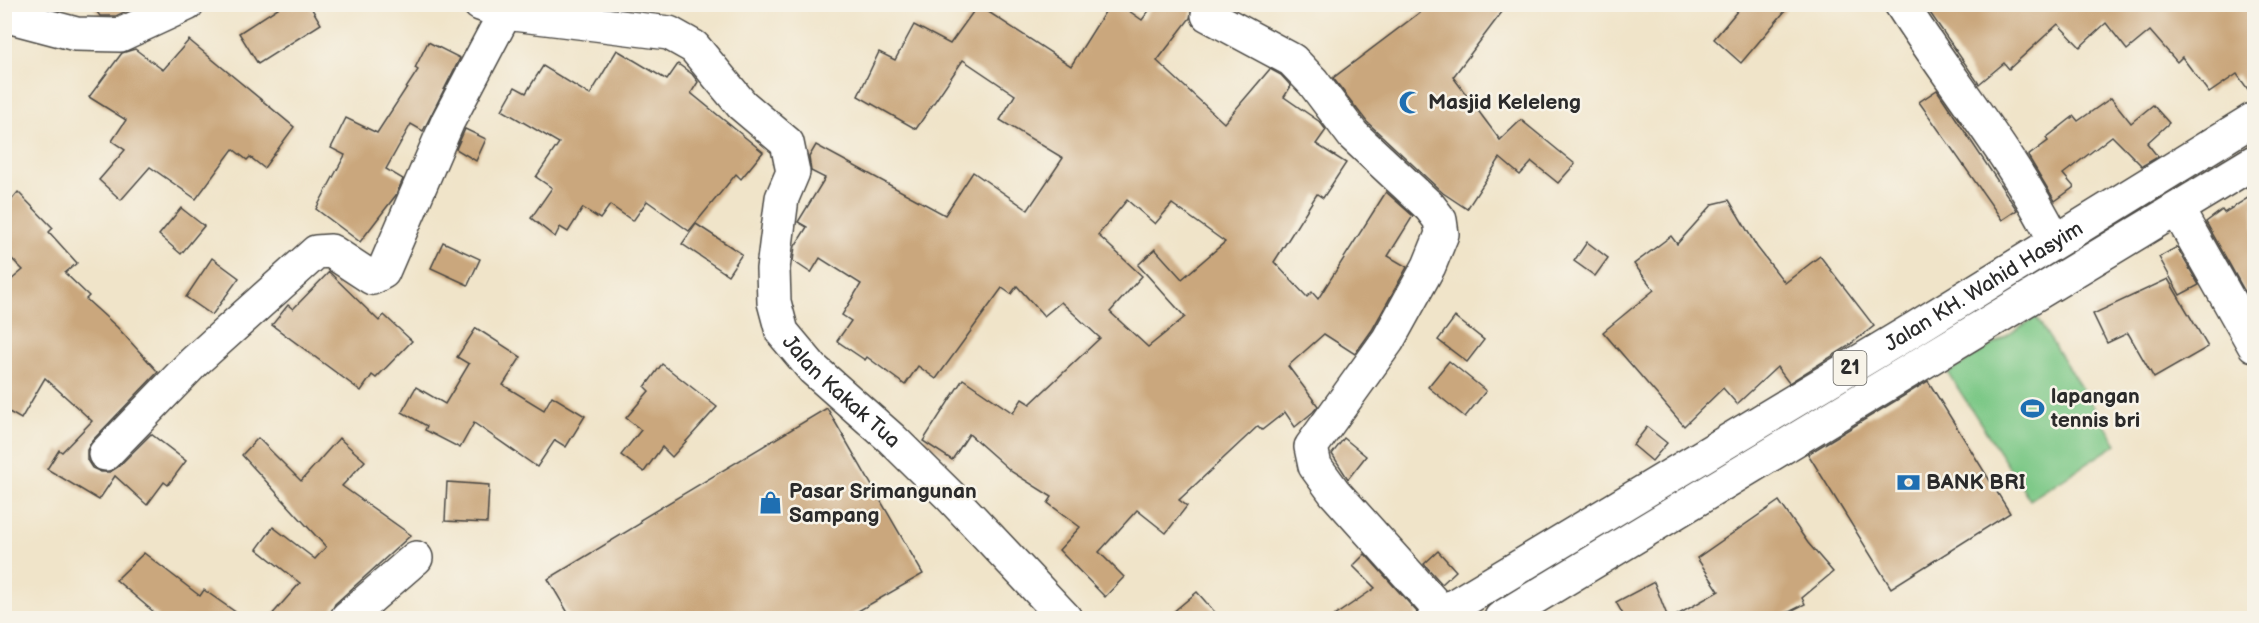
<svg xmlns="http://www.w3.org/2000/svg" width="2259" height="623" font-family="'Balsamiq Sans',sans-serif">
<style>
.green{fill:#7cc886;stroke:#547a58;stroke-width:1.5}
.building{fill:#caa77d;fill-rule:evenodd}
.lines{fill:none;stroke-linecap:round;stroke-linejoin:round}
.minor-casing{stroke:#494743;stroke-width:36}
.highway-casing{stroke:#494743;stroke-width:36}
.minor{stroke:#fff;stroke-width:33}
.highway{stroke:#fff;stroke-width:33}
.labels{text-anchor:middle;dominant-baseline:central;stroke-width:5;stroke-linejoin:round;paint-order:stroke}
.shield{fill:#f7f3e8;stroke:#686764;stroke-width:1.5}
.shield-label{font-size:20px;font-weight:bold;fill:#2b2b2b}
.poi-label{font-size:21px;font-weight:bold;fill:#2b2b2b;stroke:#f7f3e8;text-anchor:start}
.street-label{font-size:21px;fill:#2b2b2b;stroke:#f7f3e8}
</style>
<rect width="100%" height="100%" fill="#f7f3e8"/>
<filter id="ink" filterUnits="userSpaceOnUse"><feTurbulence type="fractalNoise" baseFrequency=".0167" numOctaves="2"/><feDisplacementMap in="SourceGraphic" scale="12" xChannelSelector="R" yChannelSelector="G"/><feConvolveMatrix kernelMatrix="1 2 1 2 8 2 1 2 1" color-interpolation-filters="sRGB"/></filter>
<filter id="wash" filterUnits="userSpaceOnUse"><feTurbulence type="fractalNoise" baseFrequency=".008" numOctaves="4" result="noise"/><feDisplacementMap in="SourceGraphic" scale="24" xChannelSelector="R" yChannelSelector="G"/><feGaussianBlur stdDeviation="1.35" result="paint"/><feColorMatrix in="noise" values="0 0 0 0 0 0 0 0 0 0 0 0 0 0 0 0 0 1.4 0 .05"/><feComposite in="paint" operator="in"/></filter>
<g filter="url(#wash)">
<rect width="100%" height="100%" fill="#f0e4c9"/>
<polygon class="green" points="2036,317 2117,444 2030,500 1948,373"/>
<g id="blocks">
<g class="building">
<polygon points="91,4 141,4 116,16 100,16"/>
<polygon points="284,4 309,4 321,24 258,64 239,33"/>
<path d="M1110,4H1119L1142,20L1154,4H1193L1190,18L1157,61L1224,123L1270,69L1281,75L1291,86L1284,97L1320,122L1326,130L1316,144L1346,163L1323,198L1317,194L1274,262L1307,297L1312,292L1318,299L1386,192L1413,216L1388,256L1407,267L1372,330L1355,354L1324,334L1288,366L1318,406L1313,412L1295,427L1285,412L1262,430L1258,426L1179,500L1187,506L1166,533L1137,510L1099,552L1124,577L1105,597L1059,550L1080,527L1048,503L1052,497L1012,472L969,434L952,460L923,441L963,379L1013,413L1022,399L1030,404L1100,338L1061,302L1044,316L1017,286L1011,294L1002,288L936,379L918,366L905,385L867,357L865,360L837,341L851,321L842,315L861,284L820,258L811,273L793,261L795,246L807,227L798,222L825,178L811,171L809,157L816,145L945,215L973,172L1028,210L1063,158L1000,120L1015,95L963,60L916,129L858,96L879,52L895,60L914,25L950,44L978,5L1071,66ZM1127,200L1155,224L1172,204L1225,242L1182,279L1155,249L1138,265L1185,317L1148,347L1110,312L1142,276L1098,235Z"/>
<polygon points="1431,4 1508,4 1453,77 1500,140 1521,120 1575,164 1558,183 1532,162 1520,175 1500,158 1467,209 1443,193 1367,122 1333,78"/>
<polygon points="1743,4 1791,4 1741,63 1714,39"/>
<polygon points="1924,4 2254,4 2254,98 2237,74 2209,93 2182,57 2177,62 2150,31 2127,50 2106,23 2080,47 2058,24 2009,69 2004,63 1979,84"/>
<polygon points="189,40 294,127 264,168 250,157 247,160 233,149 196,199 150,167 121,200 99,180 125,150 112,141 126,120 89,97 122,53 135,49 163,70"/>
<polygon points="428,42 460,58 423,131 411,124 386,169 403,179 396,195 360,242 316,209 345,155 331,148 346,118 377,133 418,70 415,68"/>
<polygon points="617,50 667,80 678,64 692,74 698,82 691,93 763,152 741,179 736,174 689,231 647,201 633,221 610,205 600,219 583,208 568,232 560,227 555,237 531,218 552,188 536,177 559,143 502,110 515,87 526,93 543,66 590,95"/>
<polygon points="1937,90 2017,210 2002,220 1919,102"/>
<polygon points="2111,98 2131,123 2153,105 2169,123 2147,143 2158,157 2142,166 2112,136 2063,174 2074,187 2055,201 2028,156 2048,141 2046,138 2074,116 2078,121"/>
<polygon points="465,129 486,139 476,161 456,149"/>
<polygon points="18,192 53,228 49,232 77,263 65,273 89,296 86,299 117,327 158,372 92,441 87,450 87,460 92,468 101,472 110,472 118,467 151,434 186,461 168,485 164,482 147,505 115,476 99,500 47,469 59,450 62,452 92,421 45,378 21,419 4,409 4,286 23,270 4,251 4,209"/>
<polygon points="2254,194 2254,308 2206,222 2222,210 2224,213"/>
<polygon points="1729,200 1757,247 1785,283 1820,256 1874,326 1847,347 1789,383 1777,367 1737,404 1723,388 1684,426 1603,332 1654,290 1634,264 1671,236 1677,244 1713,204"/>
<polygon points="181,208 204,226 181,254 159,235"/>
<polygon points="696,224 742,254 728,275 682,244"/>
<polygon points="443,242 480,259 468,285 431,268"/>
<polygon points="1587,242 1608,258 1595,276 1574,261"/>
<polygon points="2177,247 2199,285 2180,295 2159,257"/>
<polygon points="212,258 239,278 212,315 186,297"/>
<polygon points="329,272 379,321 384,315 412,341 376,378 372,375 361,391 272,325 288,305 293,309"/>
<polygon points="2168,279 2208,347 2154,378 2128,333 2107,343 2093,314"/>
<polygon points="1455,317 1484,340 1467,362 1438,340"/>
<polygon points="476,328 521,357 503,385 544,410 552,396 585,416 566,447 555,440 537,467 474,423 460,448 425,430 427,426 402,412 416,387 445,404 469,364 457,357"/>
<polygon points="1449,361 1486,391 1465,417 1428,387"/>
<polygon points="662,364 717,407 672,457 662,447 644,472 621,455 641,430 626,418 649,391 645,387"/>
<polygon points="1928,381 2010,513 1891,588 1808,454"/>
<polygon points="827,408 923,574 846,618 571,618 548,579 641,523 640,520"/>
<polygon points="1647,427 1667,443 1652,461 1633,445"/>
<polygon points="258,438 301,481 339,438 365,461 342,486 411,535 335,604 329,618 269,618 300,583 257,549 273,527 315,559 326,547 242,455"/>
<polygon points="1344,438 1366,456 1348,479 1332,454"/>
<polygon points="447,482 489,485 487,523 445,521"/>
<polygon points="1779,501 1808,543 1833,572 1802,598 1805,604 1777,618 1672,618 1719,591 1697,558"/>
<polygon points="1438,551 1456,571 1442,584 1424,564"/>
<polygon points="144,553 200,596 204,590 244,618 161,618 116,580"/>
<polygon points="1365,554 1417,612 1415,618 1331,618 1375,588 1353,566"/>
<polygon points="1654,582 1668,618 1625,618 1616,602"/>
<polygon points="1197,592 1220,618 1166,618"/>
</g>
</g>
</g>
<g filter="url(#ink)">
<use href="#blocks" fill-opacity="0" stroke="#494743" stroke-width="1.5"/>
<g class="lines">
<defs>
<g id="minor">
<path id="s1" d="M510,4L505,13L669,33L694,47L742,105L787,143L793,172L782,198L773,269L774,302L782,332L813,369L892,439L951,497L1065,618"/>
<path d="M1901,4C1952,84 2013,156 2055,241"/>
<polyline points="4,15 76,34 120,35 187,4"/>
<polyline points="1208,15 1292,60 1313,82 1353,135 1430,207 1440,220 1442,234 1429,266 1388,340 1311,447 1315,466 1334,492 1447,618"/>
<polyline points="2177,209 2254,345"/>
<polyline points="105,454 194,362 316,252 331,251 372,278 383,272 448,121 505,13 480,4"/>
<polyline points="347,618 416,558"/>
</g>
<g id="highway">
<path id="s2" d="M1434,618L1914,329L2254,119"/>
<polyline points="1501,618 2254,162"/>
</g>
</defs>
<use href="#minor" class="minor-casing"/>
<use href="#highway" class="highway-casing"/>
<use href="#minor" class="minor"/>
<use href="#highway" class="highway"/>
</g>
</g>
<defs>
<symbol id="mosque-bare" viewBox="-9 -9 18 18"><path d="M3.5-4.9A6 6 0 1 0 3.5 4.9A5 5 0 1 1 3.5-4.9Z" fill="#1f6fb2" stroke="#f7f3e8" stroke-width="2.5" paint-order="stroke"/></symbol>
<symbol id="stadium-bare" viewBox="-9 -9 18 18"><path d="M0-5a6.5 5 0 1 0 0 10a6.5 5 0 1 0 0-10ZM-3.5-1.8h7v3.6h-7Z" fill="#1f6fb2" stroke="#f7f3e8" stroke-width="2.5" paint-order="stroke"/></symbol>
<symbol id="bank-bare" viewBox="-9 -9 18 18"><path d="M-6-4H6V4H-6ZM0-2.3a2.3 2.3 0 1 0 0 4.6a2.3 2.3 0 1 0 0-4.6Z" fill="#1f6fb2" stroke="#f7f3e8" stroke-width="2.5" paint-order="stroke"/></symbol>
<symbol id="shop-bare" viewBox="-9 -9 18 18"><path d="M-5-2.5h2.3a2.7 3.5 0 0 1 5.4 0H5L5.5 6h-11ZM-1.5-2.5h3a1.5 2.3 0 0 0-3 0Z" fill="#1f6fb2" stroke="#f7f3e8" stroke-width="2.5" paint-order="stroke"/></symbol>
</defs>
<g fill-rule="evenodd">
<use href="#mosque-bare" x="1394" y="86" width="33" height="33"/>
<use href="#stadium-bare" x="2016" y="392" width="33" height="33"/>
<use href="#bank-bare" x="1892" y="466" width="33" height="33"/>
<use href="#shop-bare" x="754" y="486" width="33" height="33"/>
</g>
<g class="labels">
<rect class="shield" x="1833.5" y="351" width="33" height="34" rx="4.5"/>
<g class="shield-label">
<text x="1850" y="368">21</text>
</g>
<g class="poi-label">
<text x="1428" y="102">Masjid Keleleng</text>
<text x="2051" y="396">lapangan<tspan x="2051" dy="24">tennis bri</tspan></text>
<text x="1926" y="482">BANK BRI</text>
<text x="789" y="491">Pasar Srimangunan<tspan x="789" dy="24">Sampang</tspan></text>
</g>
<g class="street-label">
<text stroke="none"><textPath href="#s2" startOffset="642">Jalan KH. Wahid Hasyim</textPath></text>
<text stroke="none"><textPath href="#s1" startOffset="616">Jalan Kakak Tua</textPath></text>
</g>
</g>
<rect width="2259" height="623" fill="none" stroke="#f7f3e8" stroke-width="24"/>
</svg>
